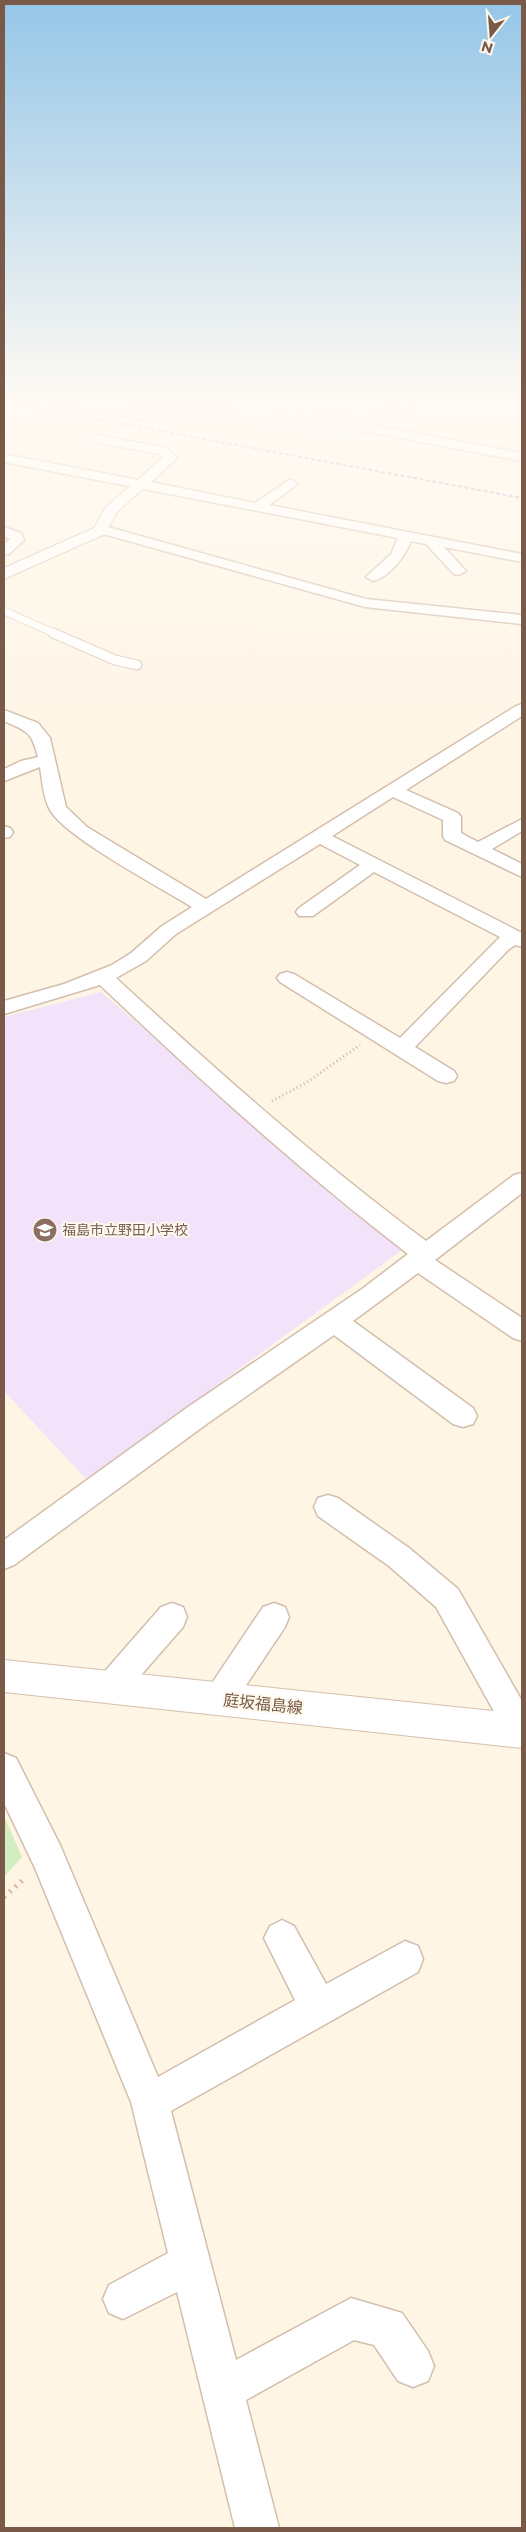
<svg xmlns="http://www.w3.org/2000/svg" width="526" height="2532" font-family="Montserrat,'Noto Sans JP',sans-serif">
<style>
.industrial{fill:#eee6df}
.education{fill:#f2e2fa}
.green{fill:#d3edc2}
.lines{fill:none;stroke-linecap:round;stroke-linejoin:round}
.service-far1-casing{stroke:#d3bead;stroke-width:8}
.service-casing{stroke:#d3bead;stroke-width:11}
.minor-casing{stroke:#d3bead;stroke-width:3}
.secondary-casing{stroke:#d6beaa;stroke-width:2}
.path-far2{stroke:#dbb69d;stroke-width:2;stroke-dasharray:0.5 2;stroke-linecap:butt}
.path-far1{stroke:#dbb69d;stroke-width:3;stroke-dasharray:1 3;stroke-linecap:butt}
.path{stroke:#dbb69d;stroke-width:5;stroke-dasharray:2 5.5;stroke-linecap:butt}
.service-far1{stroke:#fff;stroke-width:7}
.service{stroke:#fff;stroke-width:9}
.minor{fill:#fff;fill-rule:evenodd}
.secondary{fill:#fff;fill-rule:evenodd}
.rail{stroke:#b7a2c9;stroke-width:2;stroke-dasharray:4 2.5;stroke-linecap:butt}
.path-bridge{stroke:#dbb69d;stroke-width:2;stroke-dasharray:0.5 2;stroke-linecap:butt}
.labels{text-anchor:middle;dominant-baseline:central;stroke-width:4;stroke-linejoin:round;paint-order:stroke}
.education-label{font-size:14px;fill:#785e54;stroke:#fff8ed;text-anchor:start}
.near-street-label{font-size:16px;fill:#795a48;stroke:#fff8ed}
</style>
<rect width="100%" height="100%" fill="#fef5e5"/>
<g class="industrial">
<polygon points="84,400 248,400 212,423"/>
<polygon points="344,400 399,400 387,409"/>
</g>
<polygon class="education" points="101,992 402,1250 87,1480 4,1391 4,1017"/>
<polygon class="green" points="4,1816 22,1857 4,1877"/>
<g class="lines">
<defs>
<g id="service-far1">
<polygon points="306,403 376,416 348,436 274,423"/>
<polyline points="4,611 56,634"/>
</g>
<polyline id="service" points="53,633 115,660 137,665"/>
<g id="minor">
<polygon points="404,400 418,400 401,414 376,420 370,416 372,413 393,408"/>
<polygon points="361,423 522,453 522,461 357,430 355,427 357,424"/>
<path d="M99,435L167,448L177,457L175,460L151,482L255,503L289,480L294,481L296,484L294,487L269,505L522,554V562L444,547L466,571L459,575L454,574L426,544L411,541C405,556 390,577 373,581L366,577L391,554L398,538L143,489L139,490L133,487L4,462V454L138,480L163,457L159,454L95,442L93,439L95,436Z"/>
<polygon points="4,527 21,533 24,540 9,554 4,555 4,544 10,539 4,536"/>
<polygon points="108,527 366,599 522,615 522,624 365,607 107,535 95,534 93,531 95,528"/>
<path d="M522,704V716L406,790L458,813L461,817V833L478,842L522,819V831L492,849L522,864V877L445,840L443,836V820L393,797L332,836L522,933V947L515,945L508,950L415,1047L454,1071L457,1076L454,1081L446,1083L438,1081L280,982L277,978L280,974L287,972L294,974L400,1038L500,937L374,872L313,916H299L296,912L299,908L360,865L320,844L176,934L146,961L116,978C216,1070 317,1160 426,1241L514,1175L522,1173V1193L435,1260L522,1318V1341L513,1338L418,1273L353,1321L473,1408L477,1416L473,1424L463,1427L453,1424L334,1335L208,1423L14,1565L4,1569V1540L188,1407L362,1289L408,1254C300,1171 199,1079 100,985L4,1014V1001L64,984L112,965L131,953L162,926L192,907C162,888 62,836 49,808C43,796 42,780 40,767L4,781V769L21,761L38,757C32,732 27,731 4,721V710L38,723L50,738L66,807L87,827L206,899L516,706Z"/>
<polygon points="4,826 10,828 13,832 10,837 4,838"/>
<polygon points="328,1495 338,1498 409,1548 458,1589 522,1701 522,1746 511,1742 436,1607 389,1566 318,1516 314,1507 318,1498"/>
<polygon points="172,1603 183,1607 187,1617 183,1627 121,1698 110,1702 99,1698 94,1688 99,1678 161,1607"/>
<polygon points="274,1603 285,1607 289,1617 285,1627 230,1709 219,1714 208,1709 203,1699 208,1689 263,1607"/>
<polygon points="4,1753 16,1758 60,1845 158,2077 295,2000 264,1938 270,1926 282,1920 294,1926 326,1984 405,1941 418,1946 423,1959 418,1972 171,2111 236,2360 351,2298 402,2313 428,2351 434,2366 428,2381 413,2387 398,2381 374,2345 354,2340 246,2400 279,2528 235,2528 177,2292 123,2319 109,2313 103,2299 109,2285 168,2253 131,2102 35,1868 4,1803"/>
</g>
<g id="secondary">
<polygon points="139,482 146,486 117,512 105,534 4,579 4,568 94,528 106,507 134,483"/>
<polygon points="4,1660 522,1714 522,1748 4,1692"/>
</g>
</defs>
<use href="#service-far1" class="service-far1-casing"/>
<use href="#service" class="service-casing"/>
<use href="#minor" class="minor-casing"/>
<use href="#secondary" class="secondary-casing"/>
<g class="path-far2">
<polyline points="216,438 234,441"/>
<polyline points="200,445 223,449"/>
</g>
<polyline class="path-far1" points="272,1101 306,1083 360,1045"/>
<polyline class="path" points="4,1897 25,1878"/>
<use href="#service-far1" class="service-far1"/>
<use href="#service" class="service"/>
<use href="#minor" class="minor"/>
<use href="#secondary" class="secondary"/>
<g class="rail">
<polyline points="34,400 149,422"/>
<polyline points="4,402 522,498"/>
</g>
<polyline class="path-bridge" points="223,449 234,441"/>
</g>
<linearGradient id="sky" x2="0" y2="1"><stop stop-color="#95c6e8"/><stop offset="0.53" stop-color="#fffaf3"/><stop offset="1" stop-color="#fffaf3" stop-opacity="0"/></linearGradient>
<rect width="526" height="755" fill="url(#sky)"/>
<defs>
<symbol id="school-disc" viewBox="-11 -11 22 22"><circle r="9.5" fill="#8d6e63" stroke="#fff8ed"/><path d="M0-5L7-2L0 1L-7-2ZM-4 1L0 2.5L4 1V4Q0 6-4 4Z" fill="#fff"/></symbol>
</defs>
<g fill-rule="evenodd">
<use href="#school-disc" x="31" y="1216" width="28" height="28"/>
</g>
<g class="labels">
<g class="education-label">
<text x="62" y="1230">福島市立野田小学校</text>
</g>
<g class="near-street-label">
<text transform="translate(263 1704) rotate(6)">庭坂福島線</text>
</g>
</g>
<rect width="526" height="2532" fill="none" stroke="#795a48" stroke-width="10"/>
<g transform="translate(491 35) rotate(197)" stroke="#fff8ed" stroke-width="4" paint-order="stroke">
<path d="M0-4L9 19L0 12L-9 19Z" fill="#795a48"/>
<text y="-8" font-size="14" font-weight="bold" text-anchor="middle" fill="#795a48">N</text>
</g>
</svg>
